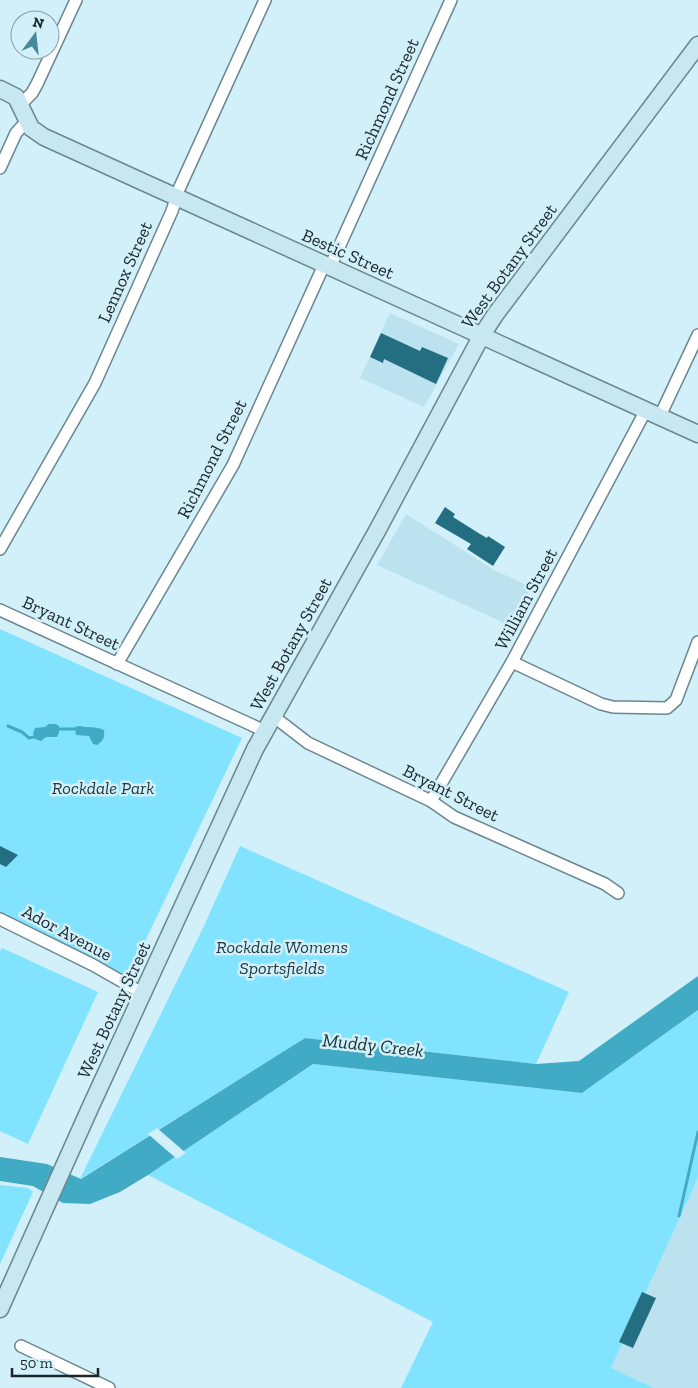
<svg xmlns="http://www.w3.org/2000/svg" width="698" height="1388" font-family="'Zilla Slab',serif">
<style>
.built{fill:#bbe2ee}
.green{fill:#82e3fe}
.water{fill:#41abc6}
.pier{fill:#d1f0fa}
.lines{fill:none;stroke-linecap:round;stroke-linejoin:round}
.stream{stroke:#41abc6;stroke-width:3}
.building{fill:#236e80}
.minor-casing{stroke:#6a868e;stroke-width:14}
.secondary-casing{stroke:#6a868e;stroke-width:19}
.minor{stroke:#fff;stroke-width:11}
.secondary{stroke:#c7e8f0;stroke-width:16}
.labels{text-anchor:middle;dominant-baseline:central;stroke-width:5;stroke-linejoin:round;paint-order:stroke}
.street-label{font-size:18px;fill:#1a2629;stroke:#d1f0fa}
.park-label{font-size:18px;font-style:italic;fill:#223a40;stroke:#d1f0fa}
.water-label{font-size:19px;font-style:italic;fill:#183036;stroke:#d1f0fa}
</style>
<rect width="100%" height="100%" fill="#d1f0fa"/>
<g class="built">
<polygon points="390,313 459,344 424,407 360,378"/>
<polygon points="406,514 494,570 531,587 511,626 377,565"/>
<polygon points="698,1178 698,1388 654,1388 611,1368"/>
</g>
<g class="green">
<polygon points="0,629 242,738 128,977 0,912"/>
<polygon points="240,846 569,992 536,1064 305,1038 80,1179 203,928"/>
<polygon points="2,948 98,992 28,1144 0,1131 0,951"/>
<polygon points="698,1010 698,1178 611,1368 654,1388 401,1388 433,1322 148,1175 313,1064 582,1093"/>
<polygon points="0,1185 28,1188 33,1192 0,1264"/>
</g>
<g class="water">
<polygon points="49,724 56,724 59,726 59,733 57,737 46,737 41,741 35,739 33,733 35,728 45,727"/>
<path d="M79,726C88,728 95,726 104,730C105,738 103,741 97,745L93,744L89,736L76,735L75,727Z"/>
<polygon points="698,976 698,1010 582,1093 313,1064 148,1175 120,1192 90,1204 63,1203 33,1186 0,1181 0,1157 47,1164 81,1179 305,1038 536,1064 579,1061"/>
</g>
<polygon class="pier" points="157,1128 186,1153 177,1159 148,1134"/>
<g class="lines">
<g class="stream">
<polyline points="8,726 22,732 29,738 34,737"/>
<polyline points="59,729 75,729"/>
<polyline points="679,1216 698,1132"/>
</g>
</g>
<g class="building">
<polygon points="381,333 420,351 422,347 448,358 436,384 384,359 383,363 370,357"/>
<polygon points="445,507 455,514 453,517 480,534 487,538 488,536 505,547 493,566 467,549 471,544 435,523"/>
<polygon points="0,846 18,855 6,867 0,864"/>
<polygon points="642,1292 656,1298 633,1348 619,1342"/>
</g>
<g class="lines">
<defs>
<g id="minor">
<polyline points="20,105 32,93 37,84 76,0"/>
<polyline points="0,168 16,133 27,121"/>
<polyline points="330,267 451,0"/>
<polyline points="660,416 698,335"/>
<polyline points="0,549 95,383 172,211 179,189 265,0"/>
<polyline points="0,610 265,731"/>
<polyline points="512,662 601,704 613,707 667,708 676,700 698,642"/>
<polyline points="117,664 233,465 324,265"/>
<polyline points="273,716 308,743 431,801 454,817 605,884 618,893"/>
<polyline points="431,801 512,662 646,410"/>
<polyline points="0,919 93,965 144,994"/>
<polyline points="21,1346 109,1388"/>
</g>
<g id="secondary">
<polyline points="0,89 16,97 31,128 44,137 698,434"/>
<polyline points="0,1309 90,1108 255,749 377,531 482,335 495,315 698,45"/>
</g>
</defs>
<use href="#minor" class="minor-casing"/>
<use href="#secondary" class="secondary-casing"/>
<use href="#minor" class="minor"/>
<use href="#secondary" class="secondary"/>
</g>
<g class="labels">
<g class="street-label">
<text transform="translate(387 99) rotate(-66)">Richmond Street</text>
<text transform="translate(348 254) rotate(24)">Bestic Street</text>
<text transform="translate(509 266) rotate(-54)">West Botany Street</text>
<text transform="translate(125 272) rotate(-66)">Lennox Street</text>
<text transform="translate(212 459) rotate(-63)">Richmond Street</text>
<text transform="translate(526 599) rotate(-62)">William Street</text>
<text transform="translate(71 623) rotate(25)">Bryant Street</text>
<text transform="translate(291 644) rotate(-61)">West Botany Street</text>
<text transform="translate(451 793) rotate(27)">Bryant Street</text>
<text transform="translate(67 933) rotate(28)">Ador Avenue</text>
<text transform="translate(114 1010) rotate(-65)">West Botany Street</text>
</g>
<g class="park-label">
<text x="103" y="788">Rockdale Park</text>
<text x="282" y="947">Rockdale Womens<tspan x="282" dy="21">Sportsfields</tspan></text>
</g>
<g class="water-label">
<text transform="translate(373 1045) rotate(6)">Muddy Creek</text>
</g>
</g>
<g transform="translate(35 35) rotate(15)"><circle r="24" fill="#d1f0fa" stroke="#889fa6"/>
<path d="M0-4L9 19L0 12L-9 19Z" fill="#47889a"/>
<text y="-8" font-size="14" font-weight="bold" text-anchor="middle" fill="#1a2629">N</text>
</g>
<path d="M12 1368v8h86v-8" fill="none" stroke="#1a2629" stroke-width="2.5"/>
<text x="20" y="1368" font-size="15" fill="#1a2629" stroke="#d1f0fa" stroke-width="4" paint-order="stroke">50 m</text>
</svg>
